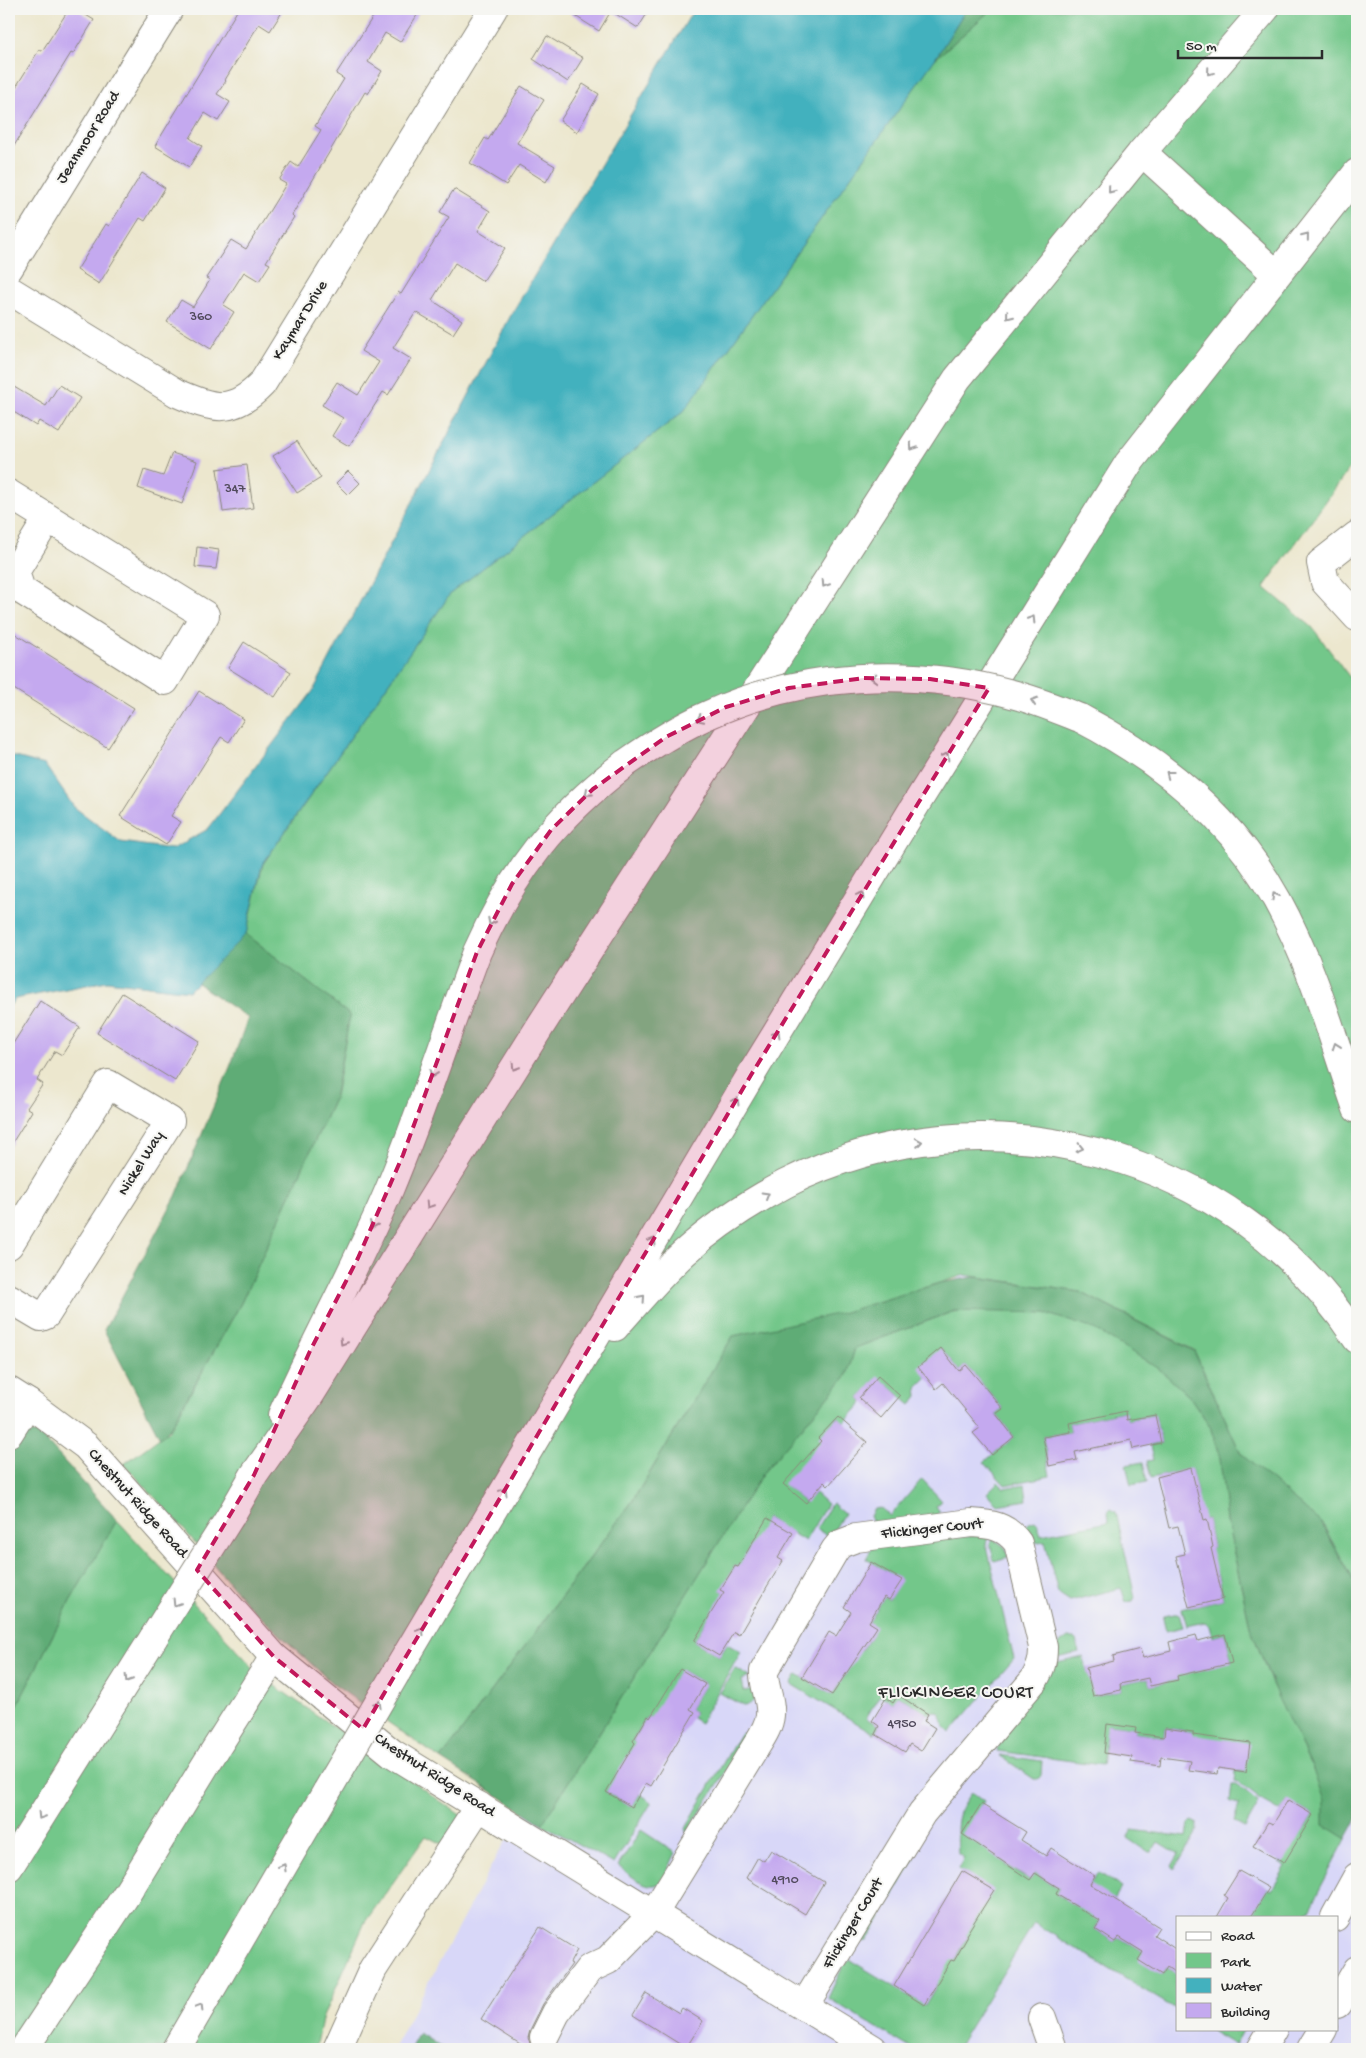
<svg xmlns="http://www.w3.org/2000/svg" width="1366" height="2058" font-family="'Gochi Hand',sans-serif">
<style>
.built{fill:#d8d7f8;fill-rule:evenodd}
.green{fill:#73c78a;stroke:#4f795a}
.forest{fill:#5eac76;stroke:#446c50}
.water{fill:#43b1be;stroke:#376e74}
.building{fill:#c4a9ef}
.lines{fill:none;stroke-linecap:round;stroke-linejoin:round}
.minor-casing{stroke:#8c897c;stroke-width:30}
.major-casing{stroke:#8c897c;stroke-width:30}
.highway-casing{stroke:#8c897c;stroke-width:30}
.minor{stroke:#fff;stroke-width:28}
.major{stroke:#fff;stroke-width:28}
.highway{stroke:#fff;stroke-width:28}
.highway-bridge-casing{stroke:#8c897c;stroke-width:30;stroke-linecap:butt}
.highway-bridge{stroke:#fff;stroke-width:28}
.oneway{stroke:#a0a0a0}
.marked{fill:#c2185b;fill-opacity:0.2;stroke:#c2185b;stroke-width:4;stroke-dasharray:10 6;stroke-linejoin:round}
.labels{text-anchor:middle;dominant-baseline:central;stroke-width:4;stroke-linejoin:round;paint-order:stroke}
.number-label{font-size:14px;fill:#514a5c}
.street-label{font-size:16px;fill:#2b2b2b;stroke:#f6f6f2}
.neighbourhood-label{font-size:18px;letter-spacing:1px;fill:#2b2b2b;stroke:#f6f6f2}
</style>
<rect width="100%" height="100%" fill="#f6f6f2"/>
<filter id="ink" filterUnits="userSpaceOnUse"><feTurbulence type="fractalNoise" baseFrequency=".02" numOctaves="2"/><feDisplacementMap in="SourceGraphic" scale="10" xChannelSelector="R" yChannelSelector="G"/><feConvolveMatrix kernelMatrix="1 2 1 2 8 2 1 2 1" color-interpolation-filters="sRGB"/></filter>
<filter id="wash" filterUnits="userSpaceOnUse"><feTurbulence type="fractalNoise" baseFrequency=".0096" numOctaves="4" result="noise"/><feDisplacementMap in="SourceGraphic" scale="20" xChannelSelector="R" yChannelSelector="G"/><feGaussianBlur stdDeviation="1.12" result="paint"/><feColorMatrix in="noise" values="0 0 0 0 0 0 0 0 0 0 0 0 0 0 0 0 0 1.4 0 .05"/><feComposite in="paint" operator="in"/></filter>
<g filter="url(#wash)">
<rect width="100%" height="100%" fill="#ece7ce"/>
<path class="built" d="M967,1274L1080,1292L1192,1350L1357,1454V2049H393L498,1853L833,1338ZM1177,1917H1337V2029H1177Z"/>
<g class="green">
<polygon points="992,9 1357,9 1357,458 1264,587 1312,627 1357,687 1357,1586 1323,1525 1241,1454 1194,1350 1080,1292 965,1275 829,1317 733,1336 631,1503 441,1759 333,1684 249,1606 174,1518 124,1464 169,1431 241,1303 335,1097 350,1015 246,934 263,864 451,593 684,411 935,59"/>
<polygon points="997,1309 1045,1313 1091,1327 1157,1367 1190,1397 1210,1426 1220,1458 1227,1522 1250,1626 1271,1682 1346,1839 1305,1917 1251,1917 1264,1886 1272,1890 1286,1866 1279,1861 1294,1837 1298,1839 1313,1815 1288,1800 1281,1811 1260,1799 1239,1783 1235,1782 1236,1771 1246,1772 1192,1741 1193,1732 1165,1728 1164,1737 1135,1733 1135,1728 1108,1724 1102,1765 997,1751 999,1742 1053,1664 1083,1657 1094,1696 1121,1690 1120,1684 1148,1678 1150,1686 1177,1680 1176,1671 1205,1669 1232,1662 1225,1634 1213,1637 1210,1626 1205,1622 1187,1626 1182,1609 1223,1599 1218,1576 1205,1549 1213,1547 1207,1519 1198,1521 1197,1492 1191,1469 1151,1478 1147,1461 1153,1460 1150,1446 1161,1443 1155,1415 1127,1420 1125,1411 1069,1423 1071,1432 1043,1437 1050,1476 1005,1485 984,1462 1014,1437 996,1414 1003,1409 966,1365 959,1371 941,1348 927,1377 917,1387 918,1396 911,1405 878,1377 859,1398 863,1402 844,1423 838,1417 819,1438 825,1445 784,1484 805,1503 815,1493 827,1504 805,1541 767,1518 743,1570 735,1566 721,1590 728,1595 709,1617 694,1641 719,1656 727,1644 741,1652 700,1723 692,1718 695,1712 690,1709 705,1684 680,1669 655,1721 647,1717 633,1741 640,1746 606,1792 631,1807 640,1794 652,1802 614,1864 542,1824 762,1474 847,1375 855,1348 952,1312"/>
<polygon points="1143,1462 1147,1482 1131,1485 1126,1465"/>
<polygon points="922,1479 942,1501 936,1506 940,1512 933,1518 873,1523 870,1516 874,1509 881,1508 890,1516"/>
<polygon points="998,1482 1004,1488 1025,1484 1027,1500 997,1505 987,1493"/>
<polygon points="832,1503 844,1513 832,1534 828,1536 816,1529"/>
<polygon points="1111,1509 1116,1512 1135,1597 1133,1601 1126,1602 1121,1588 1070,1601 1058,1593 1045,1541 1031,1543 1028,1540 1026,1527 1029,1523 1035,1521 1038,1524 1041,1535 1109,1522 1108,1512"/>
<polygon points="117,1520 262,1677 469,1821 451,1849 426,1836 365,1922 322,2019 316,2049 9,2049 9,1722 69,1603"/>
<polygon points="980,1535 988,1536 986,1543 1014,1659 950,1733 944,1726 940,1713 933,1711 928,1714 898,1695 893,1703 880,1695 866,1718 879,1726 875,1734 791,1684 797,1674 832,1695 845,1675 854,1647 862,1651 876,1627 869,1622 884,1597 889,1600 901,1580 866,1559 873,1546"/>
<polygon points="992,1538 1005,1547 1008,1557 994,1561 990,1543"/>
<polygon points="1179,1613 1183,1627 1166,1631 1163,1619 1164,1616"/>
<polygon points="1068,1638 1074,1638 1076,1640 1079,1653 1053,1659 1056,1647"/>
<polygon points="735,1668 750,1677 742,1680 744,1691 755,1689 756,1698 750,1705 743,1706 720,1693"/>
<polygon points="743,1732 747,1735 747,1738 687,1833 685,1829 740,1734"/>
<polygon points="999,1755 1042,1761 1041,1775 1038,1779 1034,1779"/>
<polygon points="1232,1785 1237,1785 1259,1803 1245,1828 1234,1821 1239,1805 1230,1801"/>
<path d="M971,1792L984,1801L963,1834L1010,1857L1006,1865L1030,1880L1035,1873L1059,1888L1056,1894L1076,1906L1098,1872L1122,1888L1095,1929L1115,1942L1119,1937L1143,1952L1162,1975L1167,1967L1177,1974V2010L1034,1923L956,2049H912L828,1998L843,1966L850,1960L925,2005L937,1985L931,1981L946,1956L954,1961L968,1937L961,1932L993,1890L958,1869L964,1858L958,1854C957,1824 954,1818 971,1792Z"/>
<polygon points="1192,1821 1197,1823 1198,1830 1175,1869 1172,1866 1179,1854 1159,1842 1152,1853 1149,1853 1127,1838 1132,1830 1187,1837 1189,1824"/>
<path d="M641,1830L676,1853C671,1861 667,1876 661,1882C649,1893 628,1873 618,1866Z"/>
<polygon points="910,1855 914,1857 914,1860 867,1941 862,1942 860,1940"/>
<polygon points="1208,2029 1244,2029 1235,2045"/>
</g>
<g class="forest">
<polygon points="966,9 992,9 935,59"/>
<polygon points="246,934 350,1015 334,1099 241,1303 170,1428 160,1438 104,1330 176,1196 230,1067 248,1018 197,983"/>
<polygon points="974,1277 1080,1292 1194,1351 1241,1454 1321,1523 1357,1587 1357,1819 1346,1839 1324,1825 1324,1802 1312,1767 1278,1698 1250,1626 1227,1521 1220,1458 1210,1426 1190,1397 1158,1368 1094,1329 1045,1313 954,1311 855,1348 847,1375 762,1474 542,1824 441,1759 632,1502 733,1336 841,1313 940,1283"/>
<polygon points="39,1433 117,1520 69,1603 9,1722 9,1436"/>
<polygon points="419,2033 444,2049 410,2049"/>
</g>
<polygon class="water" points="694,9 966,9 935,59 684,411 451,593 262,865 246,934 189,991 107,981 15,999 9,1007 9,755 45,765 74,807 121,842 172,849 208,829 313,691 512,313"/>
<g id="blocks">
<g class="building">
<polygon points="69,9 76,9 94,20 73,54 71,53 9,154 9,98 39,50 42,51"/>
<polygon points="235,9 284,9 270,31 259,24 225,80 226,81 217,94 230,102 218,121 205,113 190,138 202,146 189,167 155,146 237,11"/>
<polygon points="378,9 421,9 400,42 385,33 368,62 382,71 368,94 365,92 292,215 294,217 266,262 270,264 259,281 244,272 223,305 234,312 211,349 167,322 181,300 193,307 210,280 206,278 231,240 246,249 286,184 279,180 291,162 298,167 321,130 315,126 344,79 336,74"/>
<polygon points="564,9 650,9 638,28 611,11 599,31"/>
<polygon points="547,36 583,58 568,82 533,59"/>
<polygon points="583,84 599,94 577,132 560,121"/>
<polygon points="521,86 544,100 517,143 555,166 546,182 519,165 506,185 470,163 485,138 488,140"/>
<polygon points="142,173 165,188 145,221 140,218 99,284 77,270 106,224 109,226"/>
<polygon points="454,189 490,211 478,231 505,248 483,281 455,263 432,300 462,320 453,334 416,312 393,348 411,359 388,395 383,392 349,446 332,436 343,418 322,405 337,382 358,395 379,362 361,351 398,292 401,294 449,217 440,212"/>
<polygon points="9,384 46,406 59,385 80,398 59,433 39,421 36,426 9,409"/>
<polygon points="297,441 321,478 297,493 273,456"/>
<polygon points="172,453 197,461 182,504 138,488 144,470 163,476"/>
<polygon points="247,465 253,508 223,512 217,469"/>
<polygon points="348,471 360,483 348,495 336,483"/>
<polygon points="197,547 219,550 216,569 195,567"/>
<polygon points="9,630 134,708 108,748 9,686"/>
<polygon points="244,642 291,672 275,697 228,668"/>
<polygon points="199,691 244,719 229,742 221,737 171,816 181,822 166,845 120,816"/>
<polygon points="122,993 199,1041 175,1081 97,1033"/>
<polygon points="40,1001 80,1027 62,1055 55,1051 37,1080 43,1084 27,1108 32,1111 9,1148 9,1050"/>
<polygon points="941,1348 959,1371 966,1365 1003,1409 996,1414 1014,1437 992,1455 973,1433 980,1428 943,1383 936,1389 918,1367"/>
<polygon points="878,1376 900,1396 881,1418 859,1398"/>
<polygon points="1126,1411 1127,1420 1155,1415 1161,1443 1133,1449 1131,1440 1075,1452 1077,1460 1049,1466 1043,1437 1071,1432 1069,1423"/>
<polygon points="838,1417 867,1442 828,1486 824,1482 806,1503 783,1484 821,1441 818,1438"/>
<polygon points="1191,1468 1204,1520 1207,1519 1213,1547 1211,1548 1223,1599 1189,1607 1176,1556 1185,1554 1178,1526 1169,1528 1157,1477"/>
<polygon points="767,1518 793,1533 778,1558 783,1561 768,1585 739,1635 734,1632 719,1656 694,1641 724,1592 720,1590 735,1566 738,1567"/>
<polygon points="871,1562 902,1580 889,1600 884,1597 869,1622 877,1627 832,1695 802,1677 829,1632 836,1636 851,1612 844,1607"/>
<polygon points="1225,1634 1232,1663 1177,1676 1178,1680 1150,1686 1148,1678 1120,1684 1121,1690 1093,1696 1086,1668 1114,1661 1113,1656 1140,1649 1143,1658 1171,1651 1169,1642 1196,1635 1198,1641"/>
<polygon points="680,1669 705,1684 690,1709 695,1712 651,1786 646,1783 632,1807 606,1792 635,1743 633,1741 648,1716 650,1718"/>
<polygon points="898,1695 928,1714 924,1721 935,1728 921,1751 910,1744 905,1752 875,1734 879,1726 872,1721 886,1698 893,1703"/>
<polygon points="1107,1724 1136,1728 1135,1733 1164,1737 1165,1728 1193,1732 1193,1735 1250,1743 1246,1772 1218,1768 1217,1774 1188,1770 1190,1761 1161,1757 1160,1766 1131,1762 1132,1757 1104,1753"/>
<polygon points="1288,1800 1313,1815 1284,1863 1253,1846 1268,1822 1273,1824"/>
<polygon points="981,1804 1026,1832 1021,1840 1046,1856 1051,1848 1095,1876 1090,1884 1159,1927 1154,1935 1177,1950 1177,1974 1167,1967 1162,1975 1138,1960 1143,1952 1119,1937 1115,1942 1095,1929 1100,1921 1056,1894 1059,1888 1035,1873 1030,1880 962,1834"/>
<polygon points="771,1850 824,1882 805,1914 746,1878 758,1857 764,1861"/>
<polygon points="962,1871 994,1890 966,1935 968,1936 954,1961 951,1960 924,2005 894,1986"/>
<polygon points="1239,1871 1269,1888 1251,1917 1217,1917 1228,1898 1224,1895"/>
<polygon points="540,1927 577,1950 570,1963 572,1964 543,2004 530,2030 528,2038 531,2045 535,2049 528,2049 481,2019"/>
<polygon points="646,1993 679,2013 682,2008 703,2021 686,2048 633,2015"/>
</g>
</g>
</g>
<g filter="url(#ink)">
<use href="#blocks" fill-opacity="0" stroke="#8c897c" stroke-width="1"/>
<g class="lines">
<defs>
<g id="minor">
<polyline points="1142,152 1276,274"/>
<polyline points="9,268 169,9"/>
<path d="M9,290L177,393C213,409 232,415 262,384L493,9"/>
<polyline points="9,494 205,615 165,681 21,590 15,572 48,518"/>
<polyline points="1357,535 1321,563 1325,582 1357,617"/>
<polyline points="9,1245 108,1084 170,1121 46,1315 41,1317 9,1298"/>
<polyline points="9,1391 28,1403 86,1446 274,1657 392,1753 873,2049"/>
<polyline points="9,1433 28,1403"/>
<polyline points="1042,2018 1053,2049"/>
<path d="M544,2037L556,2013L589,1969L608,1960L654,1913L755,1748C761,1738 769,1727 770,1715C772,1701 763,1686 764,1671L835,1550L840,1544L856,1538L971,1523C991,1524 1006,1526 1018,1543L1043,1647C1043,1661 1041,1668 1034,1680L922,1813L804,2006"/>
<polyline points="24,2049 126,1895 208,1761 274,1657"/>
<polyline points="337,2049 373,1969 479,1806"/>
</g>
<g id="major">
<polyline points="1335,1917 1357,1877"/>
<polyline points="1337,2004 1357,1970"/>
<polyline points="1261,2049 1273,2029"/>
<polyline points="1311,2049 1323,2029"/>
</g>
<g id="highway">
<path d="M1080,718C1161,760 1233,819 1277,900C1313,966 1333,1039 1357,1109"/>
<path d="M615,1327C637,1302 659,1276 684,1253C714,1226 749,1203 785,1184C985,1082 1235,1152 1357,1339"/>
<path d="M282,1415C316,1339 357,1266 389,1190C422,1112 447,1031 477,952C513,871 556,816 626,763"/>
<polyline points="230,1517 254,1475 310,1395 541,1025 957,379 1142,152 1265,9"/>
<polyline points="396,1673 751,1075 918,801 1128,464 1357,173"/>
<polyline points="9,1867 154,1637"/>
<polyline points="176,2049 327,1791"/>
</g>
</defs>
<use href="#minor" class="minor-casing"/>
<use href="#major" class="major-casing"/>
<use href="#highway" class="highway-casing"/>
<use href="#minor" class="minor"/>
<use href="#major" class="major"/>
<use href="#highway" class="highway"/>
<defs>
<g id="highway-bridge">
<path d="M626,763C652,745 679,728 708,715C802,672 913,667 1012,694C1035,700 1057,709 1080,718"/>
<polyline points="154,1637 230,1517"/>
<polyline points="327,1791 396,1673"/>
</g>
</defs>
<use href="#highway-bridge" class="highway-bridge-casing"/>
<use href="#highway-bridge" class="highway-bridge"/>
</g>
<defs><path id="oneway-chevron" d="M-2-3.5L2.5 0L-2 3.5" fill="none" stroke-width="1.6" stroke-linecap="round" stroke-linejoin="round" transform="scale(1.25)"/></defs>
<g class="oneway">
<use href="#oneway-chevron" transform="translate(1210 72) rotate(130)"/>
<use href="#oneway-chevron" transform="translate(1111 190) rotate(129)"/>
<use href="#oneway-chevron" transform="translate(1306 236) rotate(-51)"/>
<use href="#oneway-chevron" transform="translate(1009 316) rotate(129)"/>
<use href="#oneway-chevron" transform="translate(913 447) rotate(123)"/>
<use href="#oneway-chevron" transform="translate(825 584) rotate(123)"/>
<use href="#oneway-chevron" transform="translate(1032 619) rotate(-58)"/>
<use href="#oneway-chevron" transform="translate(874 678) rotate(178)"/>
<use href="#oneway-chevron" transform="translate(1034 701) rotate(-162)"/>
<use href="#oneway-chevron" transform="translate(700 719) rotate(154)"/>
<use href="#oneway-chevron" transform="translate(946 756) rotate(-58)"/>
<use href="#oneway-chevron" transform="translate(1169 774) rotate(-142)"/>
<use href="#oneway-chevron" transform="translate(588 793) rotate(138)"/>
<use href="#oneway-chevron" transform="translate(861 895) rotate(-59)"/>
<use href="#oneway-chevron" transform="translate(1275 896) rotate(-120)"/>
<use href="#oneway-chevron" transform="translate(491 922) rotate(117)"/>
<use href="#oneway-chevron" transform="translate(777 1034) rotate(-59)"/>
<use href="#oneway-chevron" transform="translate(1336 1046) rotate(-109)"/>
<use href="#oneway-chevron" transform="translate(515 1067) rotate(122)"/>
<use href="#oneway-chevron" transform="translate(433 1074) rotate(110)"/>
<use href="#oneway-chevron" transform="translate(736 1101) rotate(-59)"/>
<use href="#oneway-chevron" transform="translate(919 1142) rotate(-9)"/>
<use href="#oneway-chevron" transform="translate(1080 1148) rotate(13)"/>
<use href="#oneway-chevron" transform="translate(766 1195) rotate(-30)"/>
<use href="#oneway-chevron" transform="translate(429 1205) rotate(122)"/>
<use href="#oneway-chevron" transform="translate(373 1225) rotate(114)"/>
<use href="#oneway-chevron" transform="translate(653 1241) rotate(-59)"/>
<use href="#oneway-chevron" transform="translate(642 1298) rotate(-48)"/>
<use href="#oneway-chevron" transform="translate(343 1342) rotate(122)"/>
<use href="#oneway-chevron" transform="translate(504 1491) rotate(-59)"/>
<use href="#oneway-chevron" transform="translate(176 1603) rotate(122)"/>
<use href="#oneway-chevron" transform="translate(421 1631) rotate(-59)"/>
<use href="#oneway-chevron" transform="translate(128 1679) rotate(122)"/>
<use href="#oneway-chevron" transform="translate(378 1704) rotate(-60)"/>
<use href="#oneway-chevron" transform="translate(41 1816) rotate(122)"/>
<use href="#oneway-chevron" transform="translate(283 1867) rotate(-60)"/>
<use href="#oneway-chevron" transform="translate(200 2007) rotate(-59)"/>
</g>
</g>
<path class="marked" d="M864,678L930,679L989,688L751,1075L363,1729L274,1657L197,1570L254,1475L310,1351L358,1258L403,1155L477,952L512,884L551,830L593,789L666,737L726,707L789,688Z"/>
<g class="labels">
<g class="number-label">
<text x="201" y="317">360</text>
<text x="235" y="489">347</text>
<text x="902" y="1724">4950</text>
<text x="785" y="1880">4910</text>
</g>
<g class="street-label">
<text transform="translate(89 138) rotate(-58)">Jeanmoor Road</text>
<text transform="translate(301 321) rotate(-58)">Kaymar Drive</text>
<text transform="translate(142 1164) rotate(-58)">Nickel Way</text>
<text transform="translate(137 1504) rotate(48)">Chestnut Ridge Road</text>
<text transform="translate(932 1530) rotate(-6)">Flickinger Court</text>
<text transform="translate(434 1776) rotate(33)">Chestnut Ridge Road</text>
<text transform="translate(854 1924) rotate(-59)">Flickinger Court</text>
</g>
<g class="neighbourhood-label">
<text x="956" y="1693">FLICKINGER COURT</text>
</g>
</g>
<rect width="1366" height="2058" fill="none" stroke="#f6f6f2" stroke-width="30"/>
<rect x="1176" y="1916" width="162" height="115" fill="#f6f6f2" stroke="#a5a5a2"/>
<rect x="1186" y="1932" width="25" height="8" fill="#ffffff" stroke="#a5a5a2"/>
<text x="1221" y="1940" font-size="15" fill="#2b2b2b">Road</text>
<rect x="1186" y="1953" width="25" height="15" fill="#73c78a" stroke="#a5a5a2"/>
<text x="1221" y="1966" font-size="15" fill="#2b2b2b">Park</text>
<rect x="1186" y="1978" width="25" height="15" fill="#43b1be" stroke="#a5a5a2"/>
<text x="1221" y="1990" font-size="15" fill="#2b2b2b">Water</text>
<rect x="1186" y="2003" width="25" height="15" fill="#c4a9ef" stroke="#a5a5a2"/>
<text x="1221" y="2016" font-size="15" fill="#2b2b2b">Building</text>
<path d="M1178 50v8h144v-8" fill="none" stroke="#2b2b2b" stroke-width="2.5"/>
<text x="1186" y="50" font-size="15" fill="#2b2b2b" stroke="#f6f6f2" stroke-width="4" paint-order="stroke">50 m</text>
</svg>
